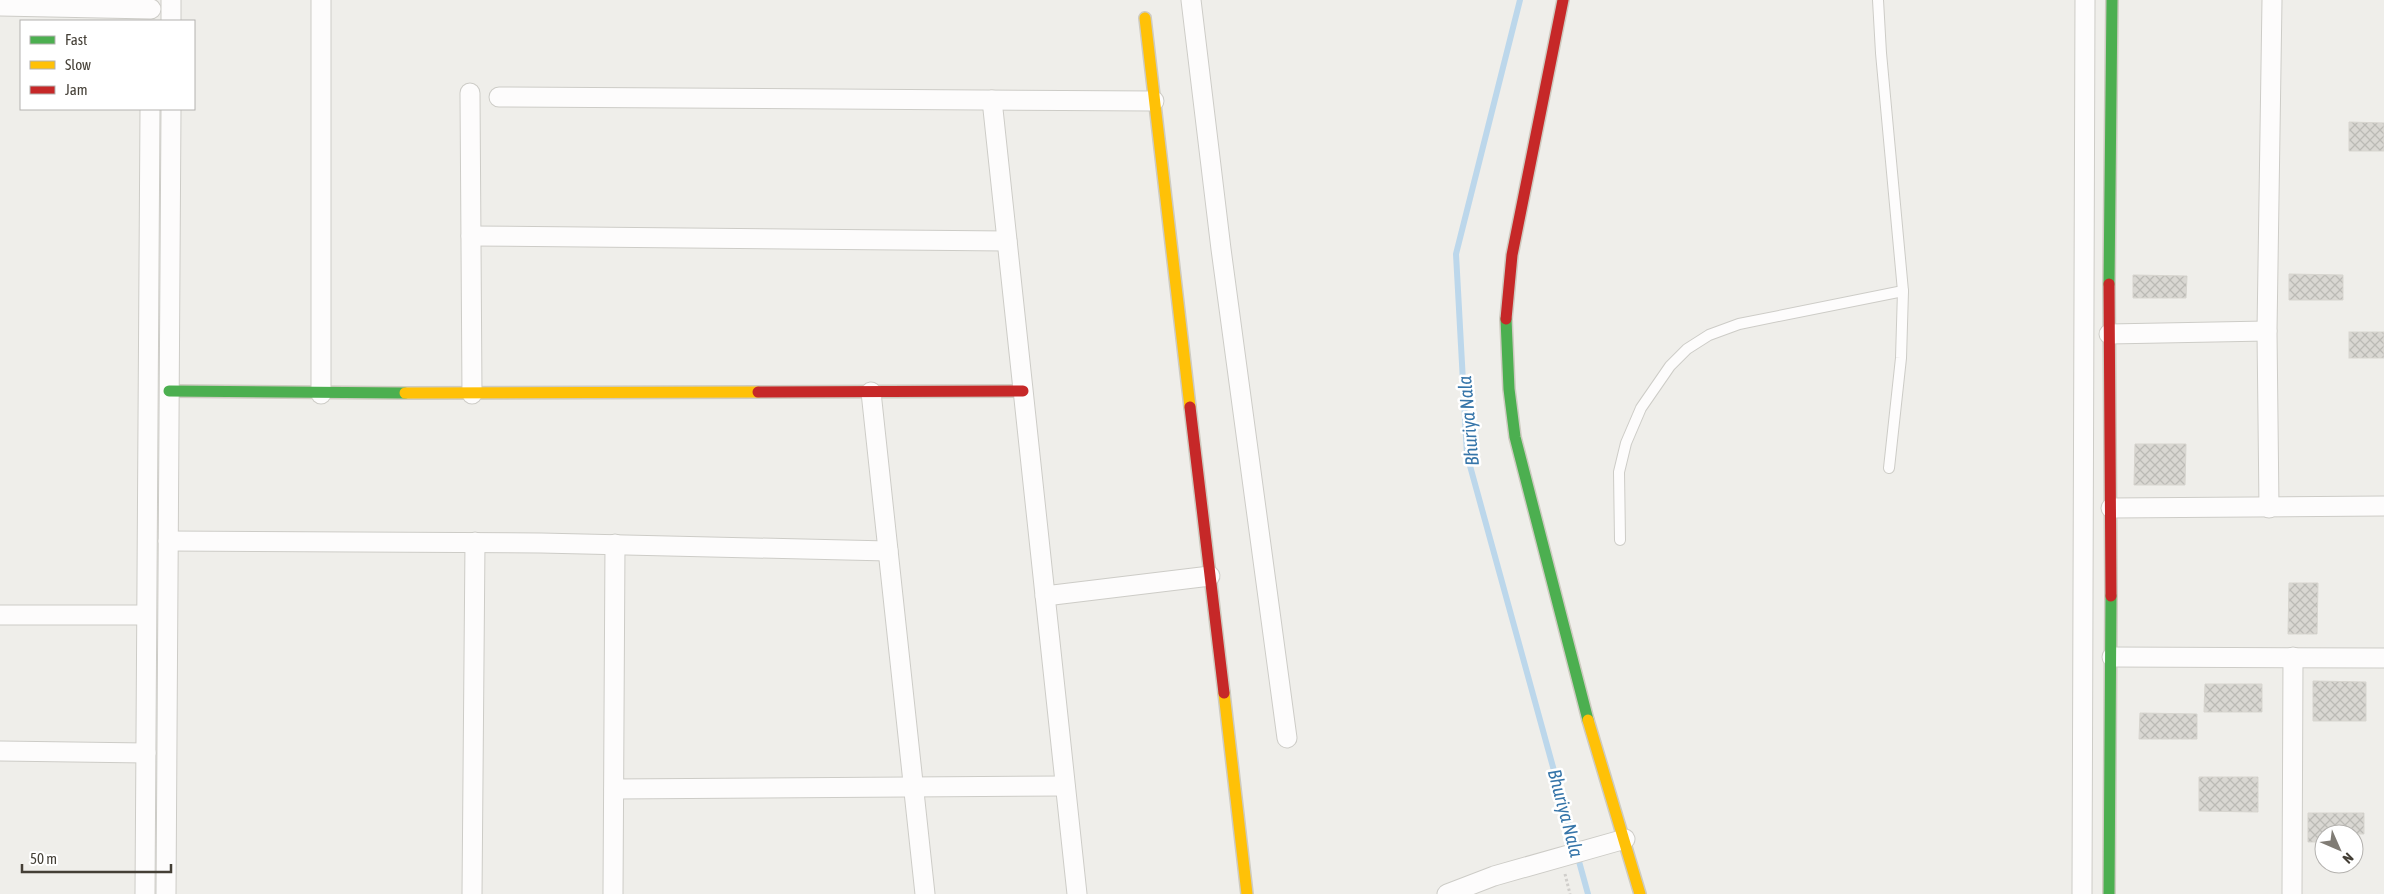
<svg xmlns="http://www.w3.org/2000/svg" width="2384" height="894" font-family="'Asap Condensed',sans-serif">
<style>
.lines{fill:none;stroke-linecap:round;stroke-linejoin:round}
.stream{stroke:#bcd7eb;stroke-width:6}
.building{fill:url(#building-cross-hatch);stroke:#d7d5cf}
.lane-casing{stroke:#cdccc7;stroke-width:12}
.street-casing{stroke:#cdccc7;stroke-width:21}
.fast-casing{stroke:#cecbc1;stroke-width:14}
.slow-casing{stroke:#cecbc1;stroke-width:14}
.jam-casing{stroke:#cecbc1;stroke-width:14}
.path{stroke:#d0cecb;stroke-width:3;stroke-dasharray:2.5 2.5;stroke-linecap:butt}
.lane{stroke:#fdfcfc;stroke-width:10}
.street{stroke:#fdfcfc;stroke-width:19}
.fast{stroke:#4caf50;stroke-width:11}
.slow{stroke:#ffc107;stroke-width:11}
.jam{stroke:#c62828;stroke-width:11}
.labels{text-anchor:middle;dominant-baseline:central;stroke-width:5;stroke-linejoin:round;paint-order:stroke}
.water-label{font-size:19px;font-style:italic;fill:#3675a9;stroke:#fff}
</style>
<defs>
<pattern id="building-cross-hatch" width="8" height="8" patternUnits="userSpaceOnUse" patternTransform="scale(1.25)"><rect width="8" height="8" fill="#d9d7d2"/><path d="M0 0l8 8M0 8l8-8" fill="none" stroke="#bbbab5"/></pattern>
</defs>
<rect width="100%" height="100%" fill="#efeeea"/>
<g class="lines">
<polyline class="stream" points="1520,0 1456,254 1467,455 1588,894"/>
</g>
<g class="building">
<polygon points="2349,122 2384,123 2384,151 2349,151"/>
<polygon points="2289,274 2343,275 2343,300 2289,300"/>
<polygon points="2133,275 2187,276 2186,298 2133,298"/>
<rect x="2349" y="332" width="35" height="26"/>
<polygon points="2135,444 2186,444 2185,485 2134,485"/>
<polygon points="2289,583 2318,583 2317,634 2288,634"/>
<polygon points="2313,681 2366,682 2366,721 2313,721"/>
<polygon points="2205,684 2262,684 2262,712 2204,712"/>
<polygon points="2140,713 2197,714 2197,739 2139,739"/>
<polygon points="2199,777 2258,777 2258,812 2199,811"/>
<polygon points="2308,813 2364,813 2364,834 2324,834 2324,842 2308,842"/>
</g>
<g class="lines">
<defs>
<g id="lane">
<polyline points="1878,0 1881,53 1903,291 1901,358 1889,468"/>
<polyline points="1620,540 1619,472 1626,443 1641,408 1670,366 1687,349 1709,335 1739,324 1903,291"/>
</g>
<g id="street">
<polyline points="1191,0 1221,249 1287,738"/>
<polyline points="0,6 151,9"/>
<polyline points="171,21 171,0"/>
<polyline points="470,93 472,394"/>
<polyline points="499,97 1154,101"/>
<polyline points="992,100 1077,894"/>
<polyline points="471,236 1007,241"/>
<polyline points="2109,334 2267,331"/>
<polyline points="871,392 925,894"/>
<polyline points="321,394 321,0"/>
<polyline points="2111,508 2384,506"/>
<polyline points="2269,508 2267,331 2272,0"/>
<polyline points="168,541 541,543 888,551"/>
<polyline points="1045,596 1210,576"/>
<polyline points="0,615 146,615"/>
<polyline points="2112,657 2384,658"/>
<polyline points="0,751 146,753"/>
<polyline points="614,789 1065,786"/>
<polyline points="145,894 150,109"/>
<polyline points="166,894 171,109"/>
<polyline points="472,894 475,542"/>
<polyline points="613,894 615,544"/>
<polyline points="1447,894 1494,876 1625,839"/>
<polyline points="2082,894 2085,0"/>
<polyline points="2292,894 2293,657"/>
</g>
<g id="fast">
<polyline points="2109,284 2112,0"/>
<polyline points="1506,319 1509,389 1515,437 1588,720"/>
<polyline points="169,391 405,393"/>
<polyline points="2109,894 2111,596"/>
</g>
<g id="slow">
<polyline points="1145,18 1190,407"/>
<polyline points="405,393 758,392"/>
<polyline points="1224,693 1247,894"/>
<polyline points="1588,720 1640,894"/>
</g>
<g id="jam">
<polyline points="2109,284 2111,596"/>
<polyline points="1506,319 1512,255 1563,0"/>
<polyline points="758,392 1023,391"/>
<polyline points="1190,407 1224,693"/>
</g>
</defs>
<use href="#lane" class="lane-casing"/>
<use href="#street" class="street-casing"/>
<use href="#fast" class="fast-casing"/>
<use href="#slow" class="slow-casing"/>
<use href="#jam" class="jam-casing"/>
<polyline class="path" points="1565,874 1570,894"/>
<use href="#lane" class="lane"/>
<use href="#street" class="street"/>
<use href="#fast" class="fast"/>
<use href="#slow" class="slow"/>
<use href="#jam" class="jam"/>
</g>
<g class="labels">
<g class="water-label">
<text transform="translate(1468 421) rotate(-95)">Bhuriya Nala</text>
<text transform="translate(1566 813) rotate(75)">Bhuriya Nala</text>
</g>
</g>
<rect x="20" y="20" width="175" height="90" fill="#ffffff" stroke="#b4b2af"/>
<rect x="30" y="36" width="25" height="8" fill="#4caf50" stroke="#b4b2af"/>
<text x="65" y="45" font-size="15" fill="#443f36">Fast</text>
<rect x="30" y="61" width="25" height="8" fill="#ffc107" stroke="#b4b2af"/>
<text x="65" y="70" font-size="15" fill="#443f36">Slow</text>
<rect x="30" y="86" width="25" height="8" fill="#c62828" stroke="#b4b2af"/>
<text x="65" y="95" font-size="15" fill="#443f36">Jam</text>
<g transform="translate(2339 849) rotate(135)"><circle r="24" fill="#ffffff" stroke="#b4b2af"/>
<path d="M0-4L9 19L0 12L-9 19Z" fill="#807c75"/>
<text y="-8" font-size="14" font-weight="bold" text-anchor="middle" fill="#443f36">N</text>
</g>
<path d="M22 864v8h149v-8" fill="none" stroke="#443f36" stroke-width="2.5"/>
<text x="30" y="864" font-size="15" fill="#443f36" stroke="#ffffff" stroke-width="4" paint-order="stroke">50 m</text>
</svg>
